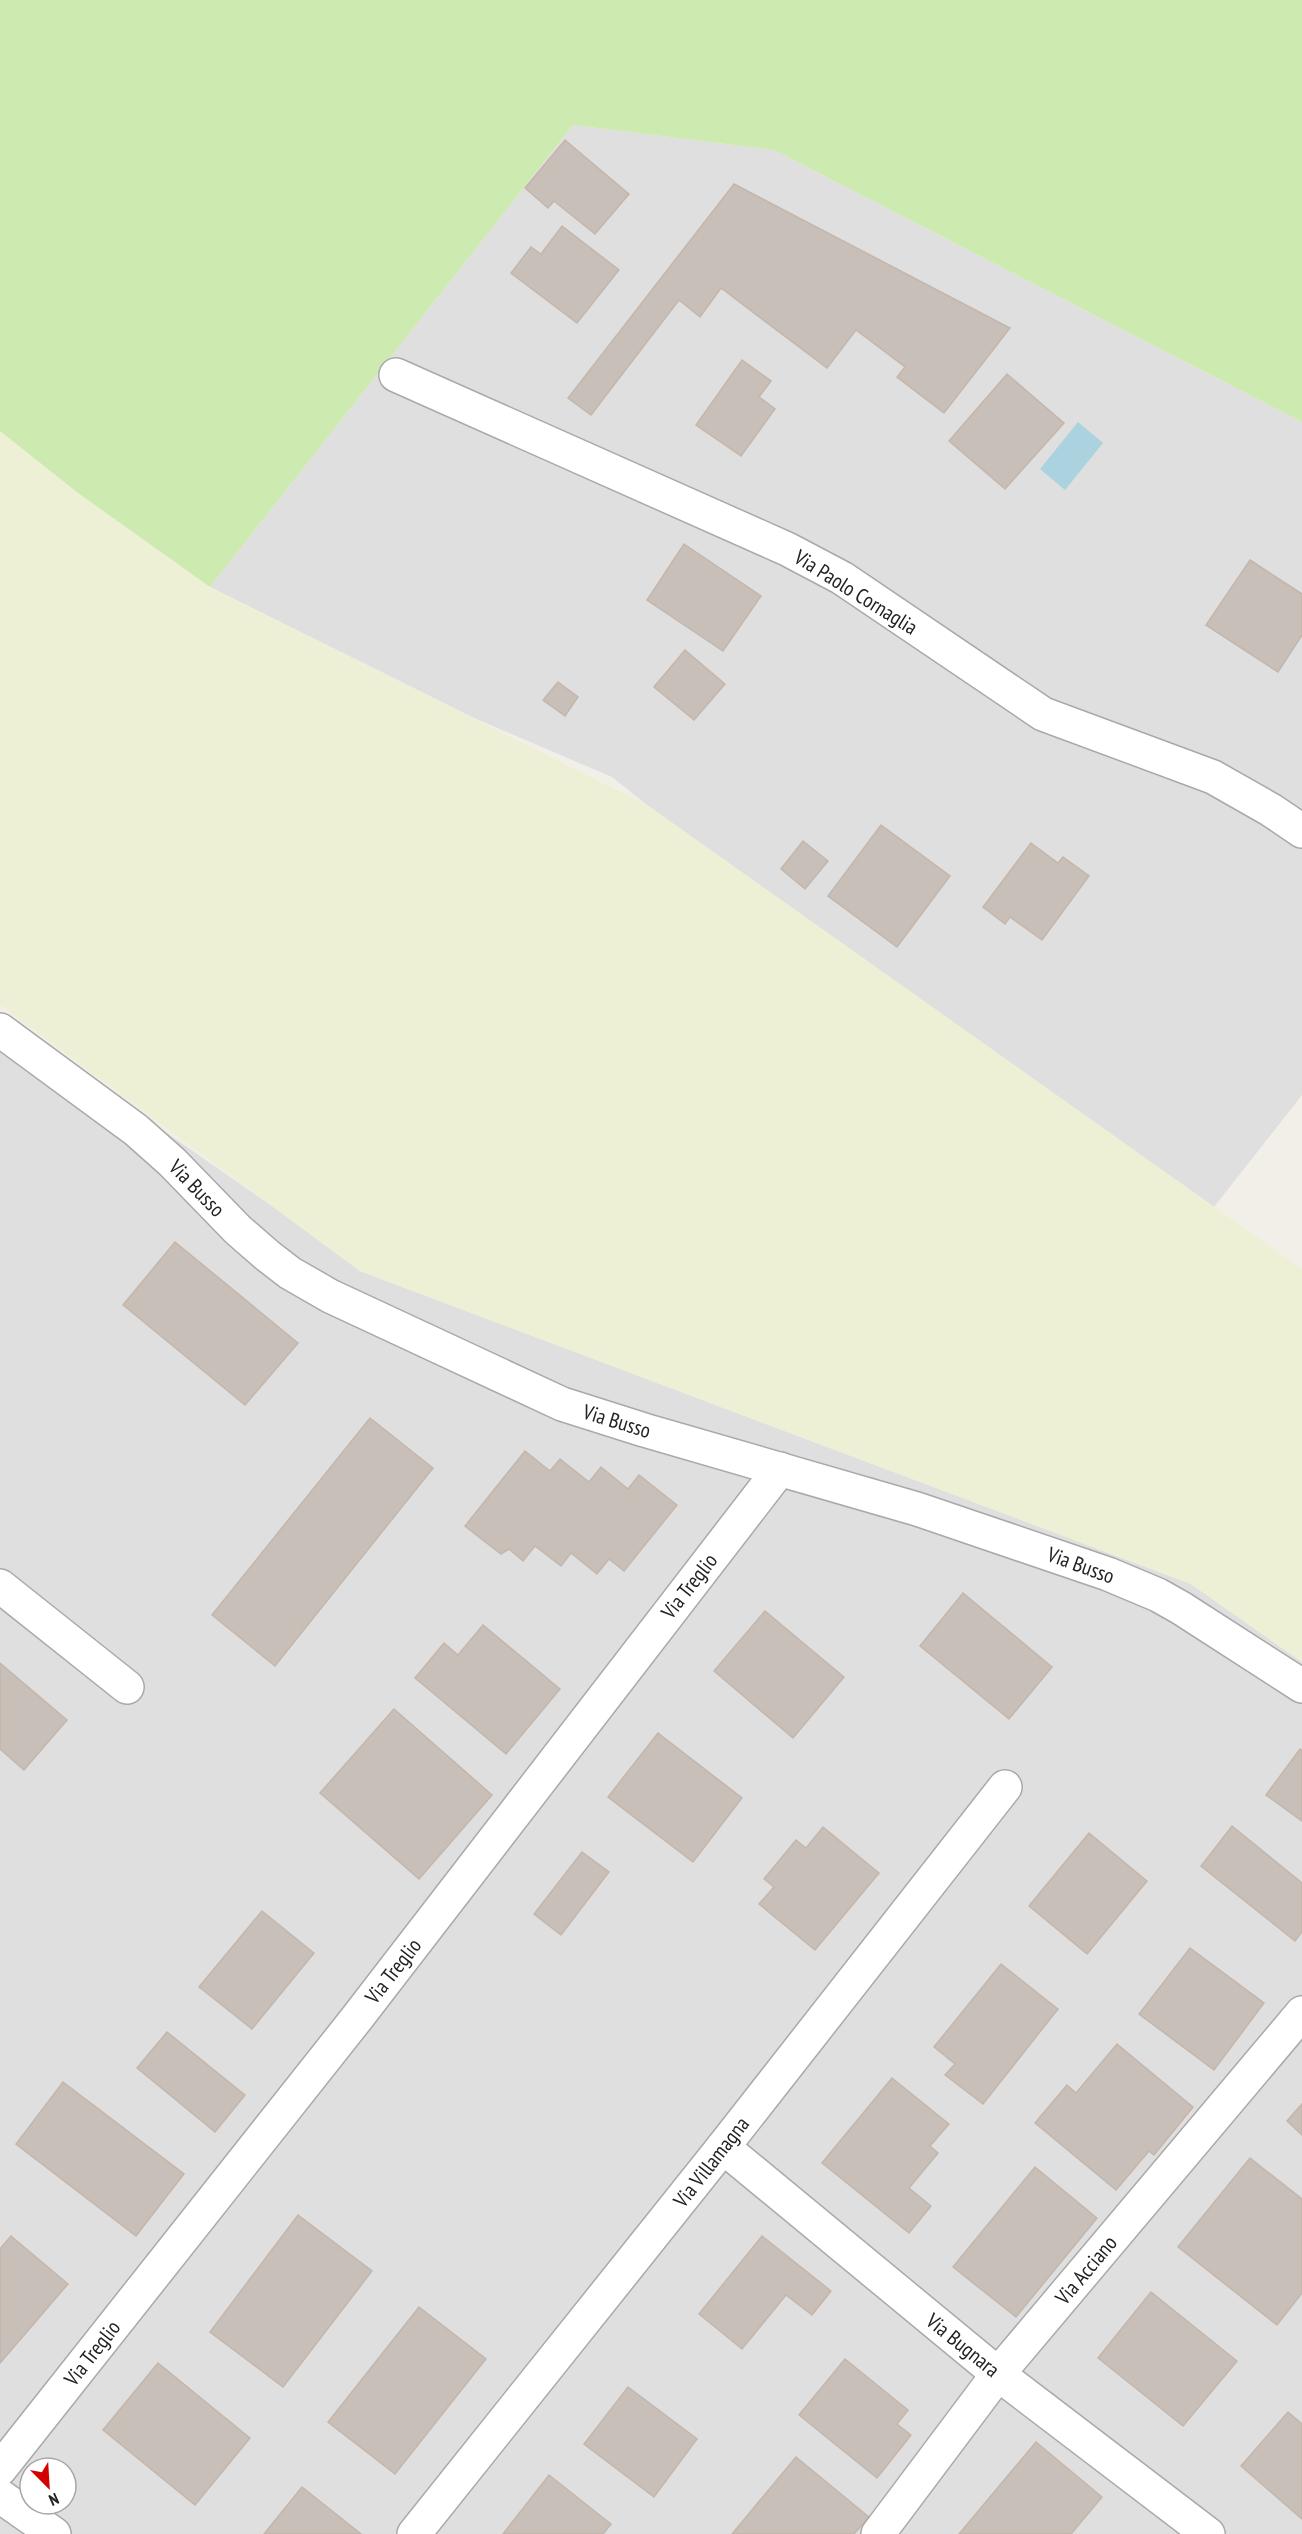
<svg xmlns="http://www.w3.org/2000/svg" width="1302" height="2534" font-family="'PT Sans Narrow',sans-serif">
<style>
.residential{fill:#e0dfdf;fill-rule:evenodd}
.farmland{fill:#eef0d5}
.grass{fill:#cdebb0}
.water{fill:#aad3df}
.building{fill:#c7bfb8;stroke:#c4b6ab;stroke-width:1.5}
.lines{fill:none;stroke-linecap:round;stroke-linejoin:round}
.minor-casing{stroke:#a9a9a9;stroke-width:36}
.minor{stroke:#fff;stroke-width:33}
.labels{text-anchor:middle;dominant-baseline:central;stroke-width:5;stroke-linejoin:round;paint-order:stroke}
.street-label{font-size:21px;fill:#222;stroke:#fff}
</style>
<rect width="100%" height="100%" fill="#f2efe9"/>
<g class="residential">
<polygon points="573,125 774,150 1302,422 1302,1095 1214,1207 647,805 612,777 474,718 210,587"/>
<path d="M0,1017L279,1211L360,1271L1191,1584L1302,1662V2534H0ZM30,2468H66V2504H30Z"/>
</g>
<polygon class="farmland" points="0,431 78,493 210,587 647,805 1302,1269 1302,1662 1191,1584 360,1271 0,1005"/>
<polygon class="grass" points="0,0 1302,0 1302,422 774,150 573,125 210,587 78,493 0,431"/>
<polygon class="water" points="1078,422 1103,443 1065,490 1040,469"/>
<g class="building">
<polygon points="565,140 629,194 595,234 554,201 548,208 525,188"/>
<polygon points="734,184 1010,328 944,413 897,377 905,367 856,330 827,368 721,288 700,317 679,300 591,415 568,398"/>
<polygon points="562,226 619,270 577,323 511,273 531,247 541,254"/>
<polygon points="742,360 771,381 759,397 775,409 741,456 696,425"/>
<polygon points="1007,374 1064,423 1005,489 949,441"/>
<polygon points="684,544 761,596 723,651 647,600"/>
<polygon points="1250,560 1302,594 1302,635 1278,672 1206,625"/>
<polygon points="685,650 725,684 694,720 654,687"/>
<polygon points="558,682 578,697 565,716 543,700"/>
<polygon points="881,825 950,876 897,947 828,896"/>
<polygon points="803,841 828,861 805,889 781,869"/>
<polygon points="1031,843 1058,863 1063,857 1089,876 1042,940 1010,917 1005,924 983,907"/>
<polygon points="175,1242 298,1343 245,1405 123,1305"/>
<polygon points="370,1418 433,1468 275,1666 212,1615"/>
<polygon points="525,1451 550,1471 560,1459 589,1482 601,1467 628,1489 639,1475 677,1505 624,1571 609,1559 597,1574 571,1553 561,1566 535,1546 523,1561 509,1549 501,1554 465,1526"/>
<polygon points="963,1593 1052,1667 1009,1719 920,1646"/>
<polygon points="765,1611 844,1677 793,1738 714,1671"/>
<polygon points="483,1625 560,1689 506,1754 415,1678 444,1643 458,1655"/>
<polygon points="0,1663 67,1720 24,1770 0,1749"/>
<polygon points="394,1709 492,1795 419,1879 320,1793"/>
<polygon points="658,1733 742,1798 693,1862 608,1797"/>
<polygon points="1300,1749 1302,1750 1302,1821 1266,1795"/>
<polygon points="1232,1826 1302,1883 1302,1932 1295,1941 1201,1866"/>
<polygon points="823,1827 879,1873 815,1950 759,1904 774,1887 764,1879 796,1840 806,1848"/>
<polygon points="1089,1833 1147,1881 1087,1954 1029,1906"/>
<polygon points="582,1852 609,1872 561,1935 534,1914"/>
<polygon points="262,1911 314,1953 252,2029 199,1987"/>
<polygon points="1190,1948 1264,2003 1214,2070 1139,2014"/>
<polygon points="1001,1964 1058,2009 983,2104 945,2075 955,2064 934,2047"/>
<polygon points="167,2032 245,2095 215,2132 137,2068"/>
<polygon points="1117,2044 1193,2107 1154,2155 1149,2151 1116,2190 1035,2123 1067,2085 1076,2093"/>
<polygon points="892,2078 949,2124 930,2146 938,2153 909,2188 931,2206 909,2233 822,2163"/>
<polygon points="63,2082 184,2174 136,2236 16,2144"/>
<polygon points="1302,2104 1302,2135 1287,2121"/>
<polygon points="1250,2158 1302,2199 1302,2293 1277,2325 1178,2247"/>
<polygon points="1035,2167 1097,2218 1016,2317 953,2267"/>
<polygon points="298,2215 372,2271 283,2387 210,2332"/>
<polygon points="11,2236 68,2284 0,2363 0,2249"/>
<polygon points="762,2236 831,2291 812,2315 786,2295 742,2349 699,2314"/>
<polygon points="1151,2292 1237,2361 1183,2426 1098,2358"/>
<polygon points="419,2307 486,2359 395,2474 328,2422"/>
<polygon points="845,2359 908,2410 897,2424 911,2435 877,2478 799,2415"/>
<polygon points="158,2363 250,2438 195,2505 103,2430"/>
<polygon points="628,2387 697,2439 654,2497 584,2444"/>
<polygon points="1288,2412 1302,2424 1302,2519 1241,2466"/>
<polygon points="1036,2442 1102,2497 1071,2534 959,2534"/>
<polygon points="796,2457 869,2517 854,2534 732,2534"/>
<polygon points="549,2475 611,2524 603,2534 503,2534"/>
<polygon points="302,2487 361,2534 264,2534"/>
</g>
<g class="lines">
<defs>
<g id="minor">
<polyline points="396,375 787,549 842,578 1043,714 1213,777 1271,810 1302,831"/>
<polyline points="0,1030 136,1130 172,1162 238,1230 268,1256 290,1273 330,1296 562,1404 644,1430 917,1509 1108,1574 1158,1595 1181,1608 1302,1686"/>
<polyline points="0,1586 127,1687"/>
<polyline points="723,2147 998,2374 1208,2534"/>
<polyline points="0,2469 357,2018 780,1469"/>
<polyline points="0,2496 54,2534"/>
<polyline points="414,2534 723,2147 1005,1787"/>
<polyline points="878,2534 998,2374 1302,2013"/>
</g>
</defs>
<use href="#minor" class="minor-casing"/>
<use href="#minor" class="minor"/>
</g>
<g class="labels">
<g class="street-label">
<text transform="translate(856 592) rotate(32)">Via Paolo Cornaglia</text>
<text transform="translate(197 1188) rotate(46)">Via Busso</text>
<text transform="translate(617 1421) rotate(17)">Via Busso</text>
<text transform="translate(1081 1565) rotate(20)">Via Busso</text>
<text transform="translate(689 1586) rotate(-52)">Via Treglio</text>
<text transform="translate(393 1971) rotate(-52)">Via Treglio</text>
<text transform="translate(711 2162) rotate(-52)">Via Villamagna</text>
<text transform="translate(1086 2270) rotate(-50)">Via Acciano</text>
<text transform="translate(963 2345) rotate(39)">Via Bugnara</text>
<text transform="translate(92 2353) rotate(-52)">Via Treglio</text>
</g>
</g>
<g transform="translate(48 2486) rotate(156)"><circle r="28" fill="#ffffff" stroke="#a7a7a7" stroke-width="1.5"/>
<path d="M0-4.5L10 22L0 15L-10 22Z" fill="#d40000"/>
<text y="-9" font-size="16" font-weight="bold" text-anchor="middle" fill="#222222">N</text>
</g>
</svg>
